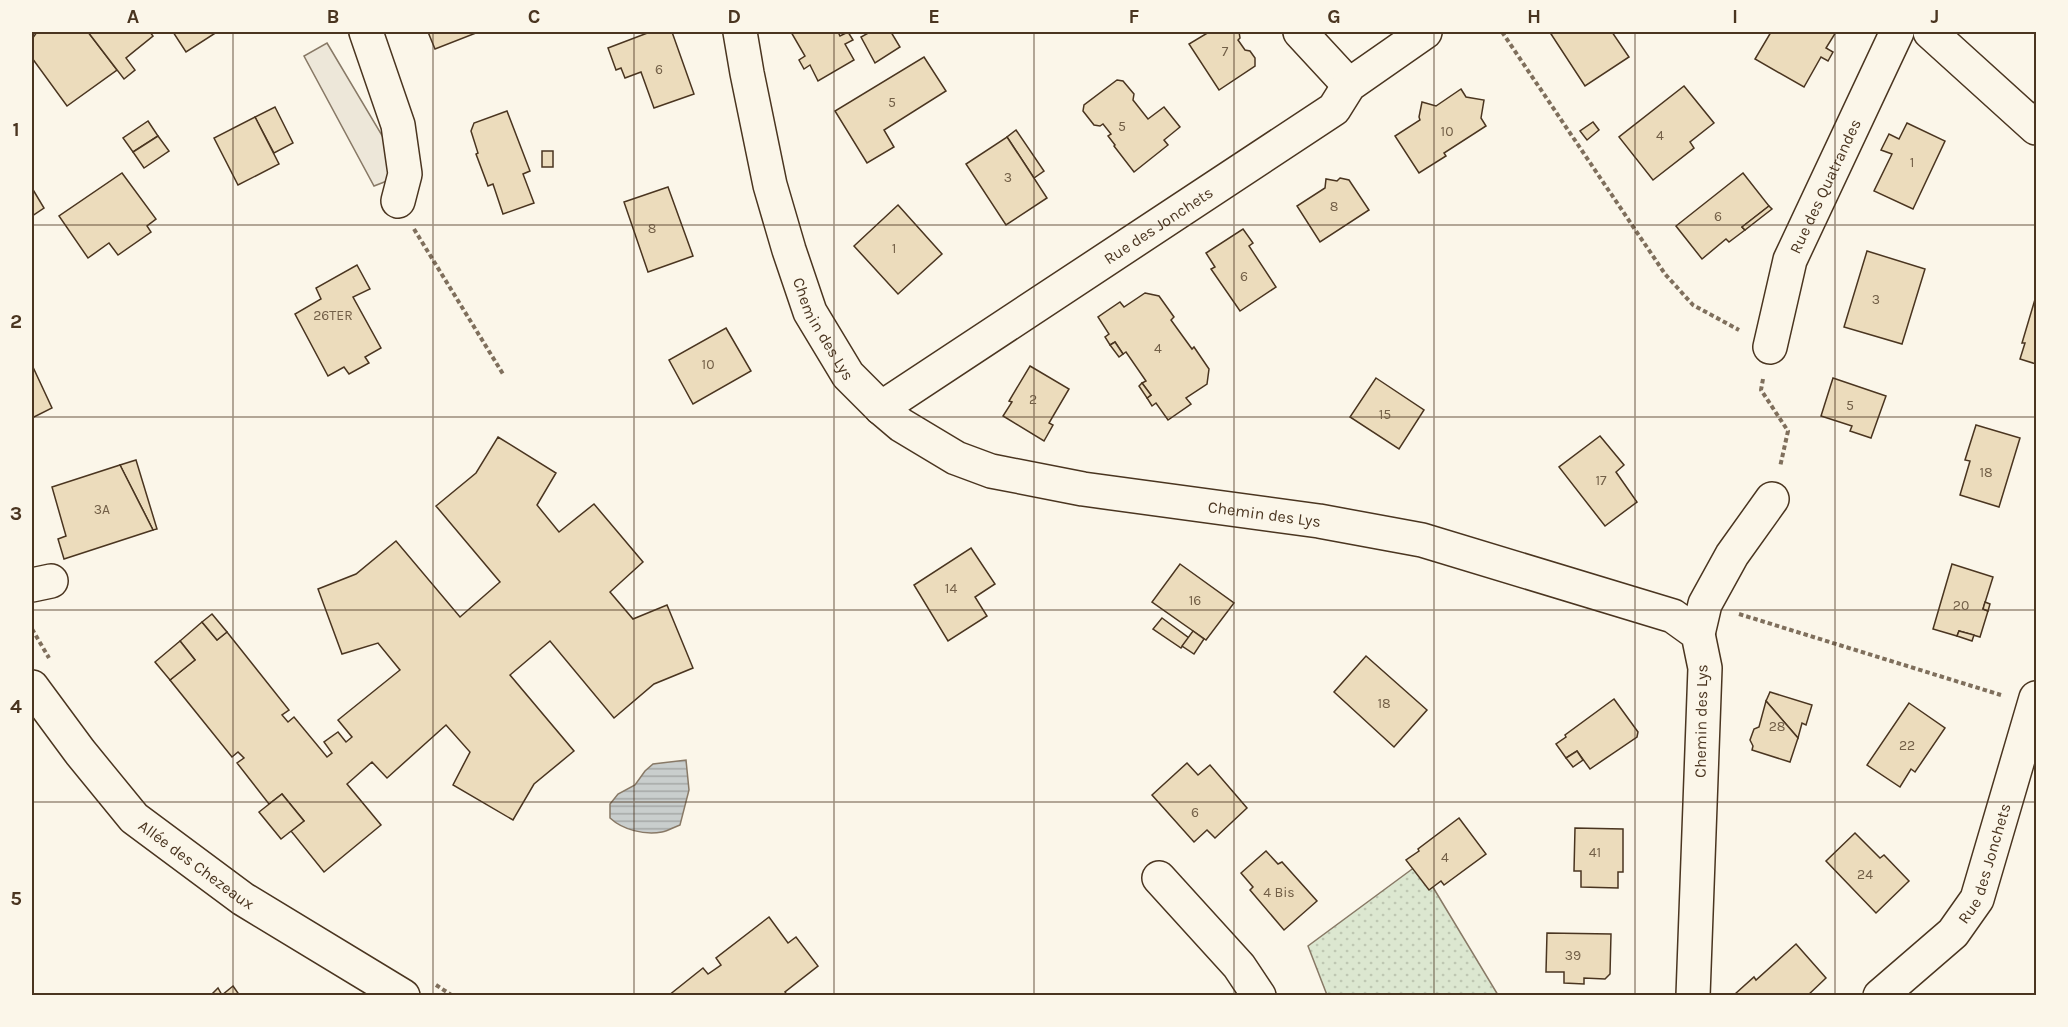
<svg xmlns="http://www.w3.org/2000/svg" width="2068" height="1027" font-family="Karla,sans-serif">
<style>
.grass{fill:url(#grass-dots);stroke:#887966;stroke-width:1.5}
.parking{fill:#ede7d9;stroke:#887966;stroke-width:1.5}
.water{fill:url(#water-rules);stroke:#887966;stroke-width:1.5}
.building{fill:#ecdcbc;stroke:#4a3520;stroke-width:1.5}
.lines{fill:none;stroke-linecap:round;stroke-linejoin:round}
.minor-casing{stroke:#4a3520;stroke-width:36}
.path{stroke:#7f6f5c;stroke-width:4;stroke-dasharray:4.5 3;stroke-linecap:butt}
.minor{stroke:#fbf6e9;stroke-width:33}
.grid{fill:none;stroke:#4a3520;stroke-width:1.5;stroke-opacity:0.55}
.labels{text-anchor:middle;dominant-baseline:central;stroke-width:4.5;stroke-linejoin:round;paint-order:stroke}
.number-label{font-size:14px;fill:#725f47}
.street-label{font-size:16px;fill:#4a3520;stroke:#fbf6e9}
.neatline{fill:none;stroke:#4a3520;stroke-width:2}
.grid-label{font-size:20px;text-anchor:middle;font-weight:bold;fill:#4a3520}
</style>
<defs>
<pattern id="grass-dots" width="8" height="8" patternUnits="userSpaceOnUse" patternTransform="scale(1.5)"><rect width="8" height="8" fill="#dce7d0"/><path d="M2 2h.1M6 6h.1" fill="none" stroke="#bec7b2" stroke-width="1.8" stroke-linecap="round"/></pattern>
<pattern id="water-rules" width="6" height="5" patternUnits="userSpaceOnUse" patternTransform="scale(1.5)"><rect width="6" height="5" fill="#c9cecd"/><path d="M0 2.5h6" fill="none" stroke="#a5a8a6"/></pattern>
</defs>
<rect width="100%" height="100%" fill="#fbf6e9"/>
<polygon class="grass" points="1419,864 1498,995 1327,995 1308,946"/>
<polygon class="parking" points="327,43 405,174 374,186 304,56"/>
<path class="water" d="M686,760L689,790L680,825C674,827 668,831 662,832C644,835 623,830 610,818V804L618,794L635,785L645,771L653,764Z"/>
<g class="building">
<polygon points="37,32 88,32 117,70 67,106 32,58 32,39"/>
<polygon points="88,32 150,32 153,36 126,58 135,70 124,79"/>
<polygon points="173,32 217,32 186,52"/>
<polygon points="428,32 475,32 476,33 435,49"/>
<polygon points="650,32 672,32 694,94 654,108 641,72 625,78 621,68 616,70 608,48"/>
<polygon points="791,32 838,32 840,36 848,32 853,40 845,44 854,60 818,81 810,65 804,69 799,60 805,56"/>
<polygon points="870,32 891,32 900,47 875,63 861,37"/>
<polygon points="1209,32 1239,32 1240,38 1238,40 1245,50 1250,51 1255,58 1255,66 1219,90 1189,44"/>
<polygon points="1555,32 1612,32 1629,57 1585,86 1551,34"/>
<polygon points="1771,32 1836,32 1826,48 1833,52 1828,61 1821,57 1804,87 1755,59"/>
<polygon points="924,57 946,91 884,130 894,147 867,163 835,111"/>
<polygon points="1117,80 1123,81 1134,94 1133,100 1148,119 1164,107 1180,127 1164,140 1168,145 1134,172 1114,146 1115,145 1108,136 1111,134 1103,124 1100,126 1094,125 1083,111 1084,105"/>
<polygon points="1684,86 1714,123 1690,142 1694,148 1653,180 1619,137"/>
<polygon points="1461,89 1466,97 1484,100 1481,118 1486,126 1444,153 1446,156 1419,173 1395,136 1420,120 1419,117 1422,102 1436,106"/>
<polygon points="275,107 293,143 274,153 255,117"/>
<polygon points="507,111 530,171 523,174 534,203 503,214 493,184 488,186 476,154 478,153 471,131 474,123"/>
<polygon points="255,117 279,164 238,185 214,138"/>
<polygon points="148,121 158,136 133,152 123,138"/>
<polygon points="1593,122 1599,130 1587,140 1580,131"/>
<polygon points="1907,123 1945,141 1913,209 1874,191 1892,154 1881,150 1889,134 1899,139"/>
<polygon points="1016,130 1044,171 1034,178 1007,137"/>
<polygon points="158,136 169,151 144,168 133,152"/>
<polygon points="1007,137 1047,198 1006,225 966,164"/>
<rect x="542" y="151" width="11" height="16"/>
<polygon points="122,173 156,219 147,226 151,232 118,255 109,243 88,258 59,216"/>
<polygon points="1743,173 1769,206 1742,227 1745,230 1729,242 1726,239 1702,259 1676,226"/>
<polygon points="1340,178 1349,180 1369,210 1320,242 1297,206 1325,188 1326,179 1337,181"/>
<polygon points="668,187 693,256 648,272 624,202"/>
<polygon points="32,188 44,208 32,216"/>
<polygon points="898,205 942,254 898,294 854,246"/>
<polygon points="1769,206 1772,209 1745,230 1742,227"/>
<polygon points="1243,229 1253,243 1249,246 1276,287 1240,311 1211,269 1215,267 1206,253"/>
<polygon points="1867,251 1925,269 1902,344 1844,327"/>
<polygon points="357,265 370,289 353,297 381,348 365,357 369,363 349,374 344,367 328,376 295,314 321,299 316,288"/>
<polygon points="1145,293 1159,296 1174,317 1171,320 1192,349 1194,347 1209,369 1207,384 1186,398 1191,404 1168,420 1156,403 1152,406 1147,398 1151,395 1142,383 1146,381 1126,352 1123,354 1115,342 1110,345 1105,337 1109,334 1098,317 1120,302 1124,307"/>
<polygon points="2036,296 2036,364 2020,359 2025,343 2022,343"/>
<polygon points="726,328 751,371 693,404 669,360"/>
<polygon points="1115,342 1123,354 1119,357 1110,345"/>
<polygon points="32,365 52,408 32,418"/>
<polygon points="1030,366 1069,389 1049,423 1053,425 1044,441 1003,416 1012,402 1009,401"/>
<polygon points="1376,378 1424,410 1399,449 1350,417"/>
<polygon points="1833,378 1886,396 1871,438 1850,431 1852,426 1821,416"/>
<polygon points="1142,383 1151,395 1147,398 1139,386"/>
<polygon points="1976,425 2020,438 1999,507 1960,495 1970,461 1965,460"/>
<polygon points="1600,436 1624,465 1616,472 1637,502 1605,526 1559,467"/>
<polygon points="498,437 556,473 537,505 559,532 594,504 643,562 610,592 633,619 667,605 693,668 654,684 614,718 550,641 510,675 574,751 534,784 513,820 453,785 470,752 446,725 387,778 372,762 347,784 381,825 324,872 291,831 304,821 282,794 269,804 237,763 244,758 238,752 232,757 170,680 195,660 180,641 202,622 217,640 227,632 289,710 282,715 288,722 294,717 327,757 332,753 324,742 338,732 346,742 352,737 338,720 400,670 378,643 342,654 318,589 356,574 396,541 460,617 500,582 436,506 476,473"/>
<polygon points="136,460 157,529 153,530 120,465"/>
<polygon points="120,465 153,530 64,559 58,539 66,536 52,487"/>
<polygon points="971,548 995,584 975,597 987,616 948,641 914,585"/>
<polygon points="1180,564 1234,603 1206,640 1152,602"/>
<polygon points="1952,564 1993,577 1983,609 1988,611 1980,637 1959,631 1957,636 1933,629"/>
<polygon points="1985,602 1990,604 1988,611 1983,609"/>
<polygon points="212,614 227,632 217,640 202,622"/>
<polygon points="1162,618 1189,638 1181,648 1153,629"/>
<polygon points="1193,631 1204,639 1194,654 1182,646"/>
<polygon points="1959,631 1974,635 1972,641 1957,636"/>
<polygon points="180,641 195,660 170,680 155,662"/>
<polygon points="1366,656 1427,710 1394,747 1334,692"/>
<polygon points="1770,692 1812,705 1806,725 1802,723 1798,738 1766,701"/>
<polygon points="1614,699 1638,732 1637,737 1590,769 1577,751 1566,758 1556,744 1566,737 1565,735"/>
<polygon points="1766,701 1798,738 1790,762 1752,750 1753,746 1750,740 1754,729 1759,727"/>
<polygon points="1909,703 1945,728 1915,772 1911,769 1900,787 1867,765"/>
<polygon points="1577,751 1583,760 1573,767 1566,758"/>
<polygon points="1187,763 1198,775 1210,765 1247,808 1215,838 1207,830 1194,842 1152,795"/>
<polygon points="282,794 304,821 281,839 259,812"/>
<polygon points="1459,818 1486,854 1444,885 1441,881 1429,890 1406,860 1419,851 1418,849"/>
<polygon points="1575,828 1623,829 1623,872 1618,872 1618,888 1581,887 1581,871 1574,871"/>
<polygon points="1855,833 1880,858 1884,855 1909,881 1876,913 1826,861"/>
<polygon points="1266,851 1278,864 1282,862 1317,901 1284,930 1250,890 1253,887 1241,873"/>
<polygon points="769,917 788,943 796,937 818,966 785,992 788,996 668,996 703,968 708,974 721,965 716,958"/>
<polygon points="1547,933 1611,934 1610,974 1605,979 1584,978 1584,984 1564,983 1564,972 1546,972"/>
<polygon points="1796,944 1826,978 1807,996 1737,996 1735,994 1754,977 1756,980"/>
<polygon points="233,986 240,996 210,996 218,988 222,995"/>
</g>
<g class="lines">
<defs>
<g id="minor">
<polyline points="366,32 398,125 405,174 398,201"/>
<path id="s1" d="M740,32L747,73L770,185L789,250L810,312L848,375L881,408L901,425L956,458L991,471L1083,489L1319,521L1422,540L1673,616L1698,634L1705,668L1693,996"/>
<polyline points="1300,32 1349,85"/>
<polyline points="1930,32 2036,128"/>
<path id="s2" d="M1770,347L1790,260L1897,32"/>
<path id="s3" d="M881,408L1334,109L1349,85L1425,32"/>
<polyline points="32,585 51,581"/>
<polyline points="1698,634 1705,604 1732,555 1772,499"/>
<path id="s4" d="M32,687L80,752L134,818L243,899L403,996"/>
<polyline points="1159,878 1239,966 1259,996"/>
<path id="s5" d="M1880,996L1953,933L1977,899L2036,698"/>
</g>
</defs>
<use href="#minor" class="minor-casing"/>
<g class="path">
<polyline points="1502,32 1665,274 1693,305 1739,330"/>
<polyline points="414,229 503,374"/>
<polyline points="1763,379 1761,390 1788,431 1780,467"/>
<polyline points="1739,614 2001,695"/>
<polyline points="32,629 49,658"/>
<polyline points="436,985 453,996"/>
</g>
<use href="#minor" class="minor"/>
</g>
<path class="grid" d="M233,32V996M433,32V996M634,32V996M834,32V996M1034,32V996M1234,32V996M1434,32V996M1635,32V996M1835,32V996M32,225H2036M32,417H2036M32,610H2036M32,802H2036"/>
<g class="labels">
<g class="number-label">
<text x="1225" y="51">7</text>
<text x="659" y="69">6</text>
<text x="892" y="102">5</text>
<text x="1122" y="126">5</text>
<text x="1447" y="131">10</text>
<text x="1660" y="135">4</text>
<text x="1912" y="162">1</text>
<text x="1008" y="177">3</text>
<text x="1334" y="206">8</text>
<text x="1718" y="216">6</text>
<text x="652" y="228">8</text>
<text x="894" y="248">1</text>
<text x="1244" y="276">6</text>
<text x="1876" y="299">3</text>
<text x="333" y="315">26TER</text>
<text x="1158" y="348">4</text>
<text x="708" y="364">10</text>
<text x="1033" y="399">2</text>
<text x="1850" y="405">5</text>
<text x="1385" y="414">15</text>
<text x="1986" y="472">18</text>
<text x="1601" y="480">17</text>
<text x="102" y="509">3A</text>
<text x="951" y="588">14</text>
<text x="1195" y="600">16</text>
<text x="1961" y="605">20</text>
<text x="1384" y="703">18</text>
<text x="1777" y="726">28</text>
<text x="1907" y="745">22</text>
<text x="1195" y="812">6</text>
<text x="1595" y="852">41</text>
<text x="1445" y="857">4</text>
<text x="1865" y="874">24</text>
<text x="1279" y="892">4 Bis</text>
<text x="1573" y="955">39</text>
</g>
<g class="street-label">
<text stroke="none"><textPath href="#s2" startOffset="171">Rue des Quatrandes</textPath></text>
<text stroke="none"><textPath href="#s3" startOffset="332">Rue des Jonchets</textPath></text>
<text stroke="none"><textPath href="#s1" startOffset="310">Chemin des Lys</textPath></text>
<text stroke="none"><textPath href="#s1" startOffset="814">Chemin des Lys</textPath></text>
<text transform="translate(1701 721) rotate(-89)">Chemin des Lys</text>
<text stroke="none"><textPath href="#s5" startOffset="174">Rue des Jonchets</textPath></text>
<text stroke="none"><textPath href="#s4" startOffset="244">Allée des Chezeaux</textPath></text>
</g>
</g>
<rect width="2068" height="1027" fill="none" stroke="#fbf6e9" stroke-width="66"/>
<rect x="33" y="33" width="2002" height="961" class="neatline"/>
<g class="grid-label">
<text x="133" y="23">A</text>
<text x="333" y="23">B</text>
<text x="534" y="23">C</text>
<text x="734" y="23">D</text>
<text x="934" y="23">E</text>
<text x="1134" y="23">F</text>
<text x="1334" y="23">G</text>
<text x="1534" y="23">H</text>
<text x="1735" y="23">I</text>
<text x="1935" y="23">J</text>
<text x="16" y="136">1</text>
<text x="16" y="328">2</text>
<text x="16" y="520">3</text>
<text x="16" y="713">4</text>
<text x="16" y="905">5</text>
</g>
</svg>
